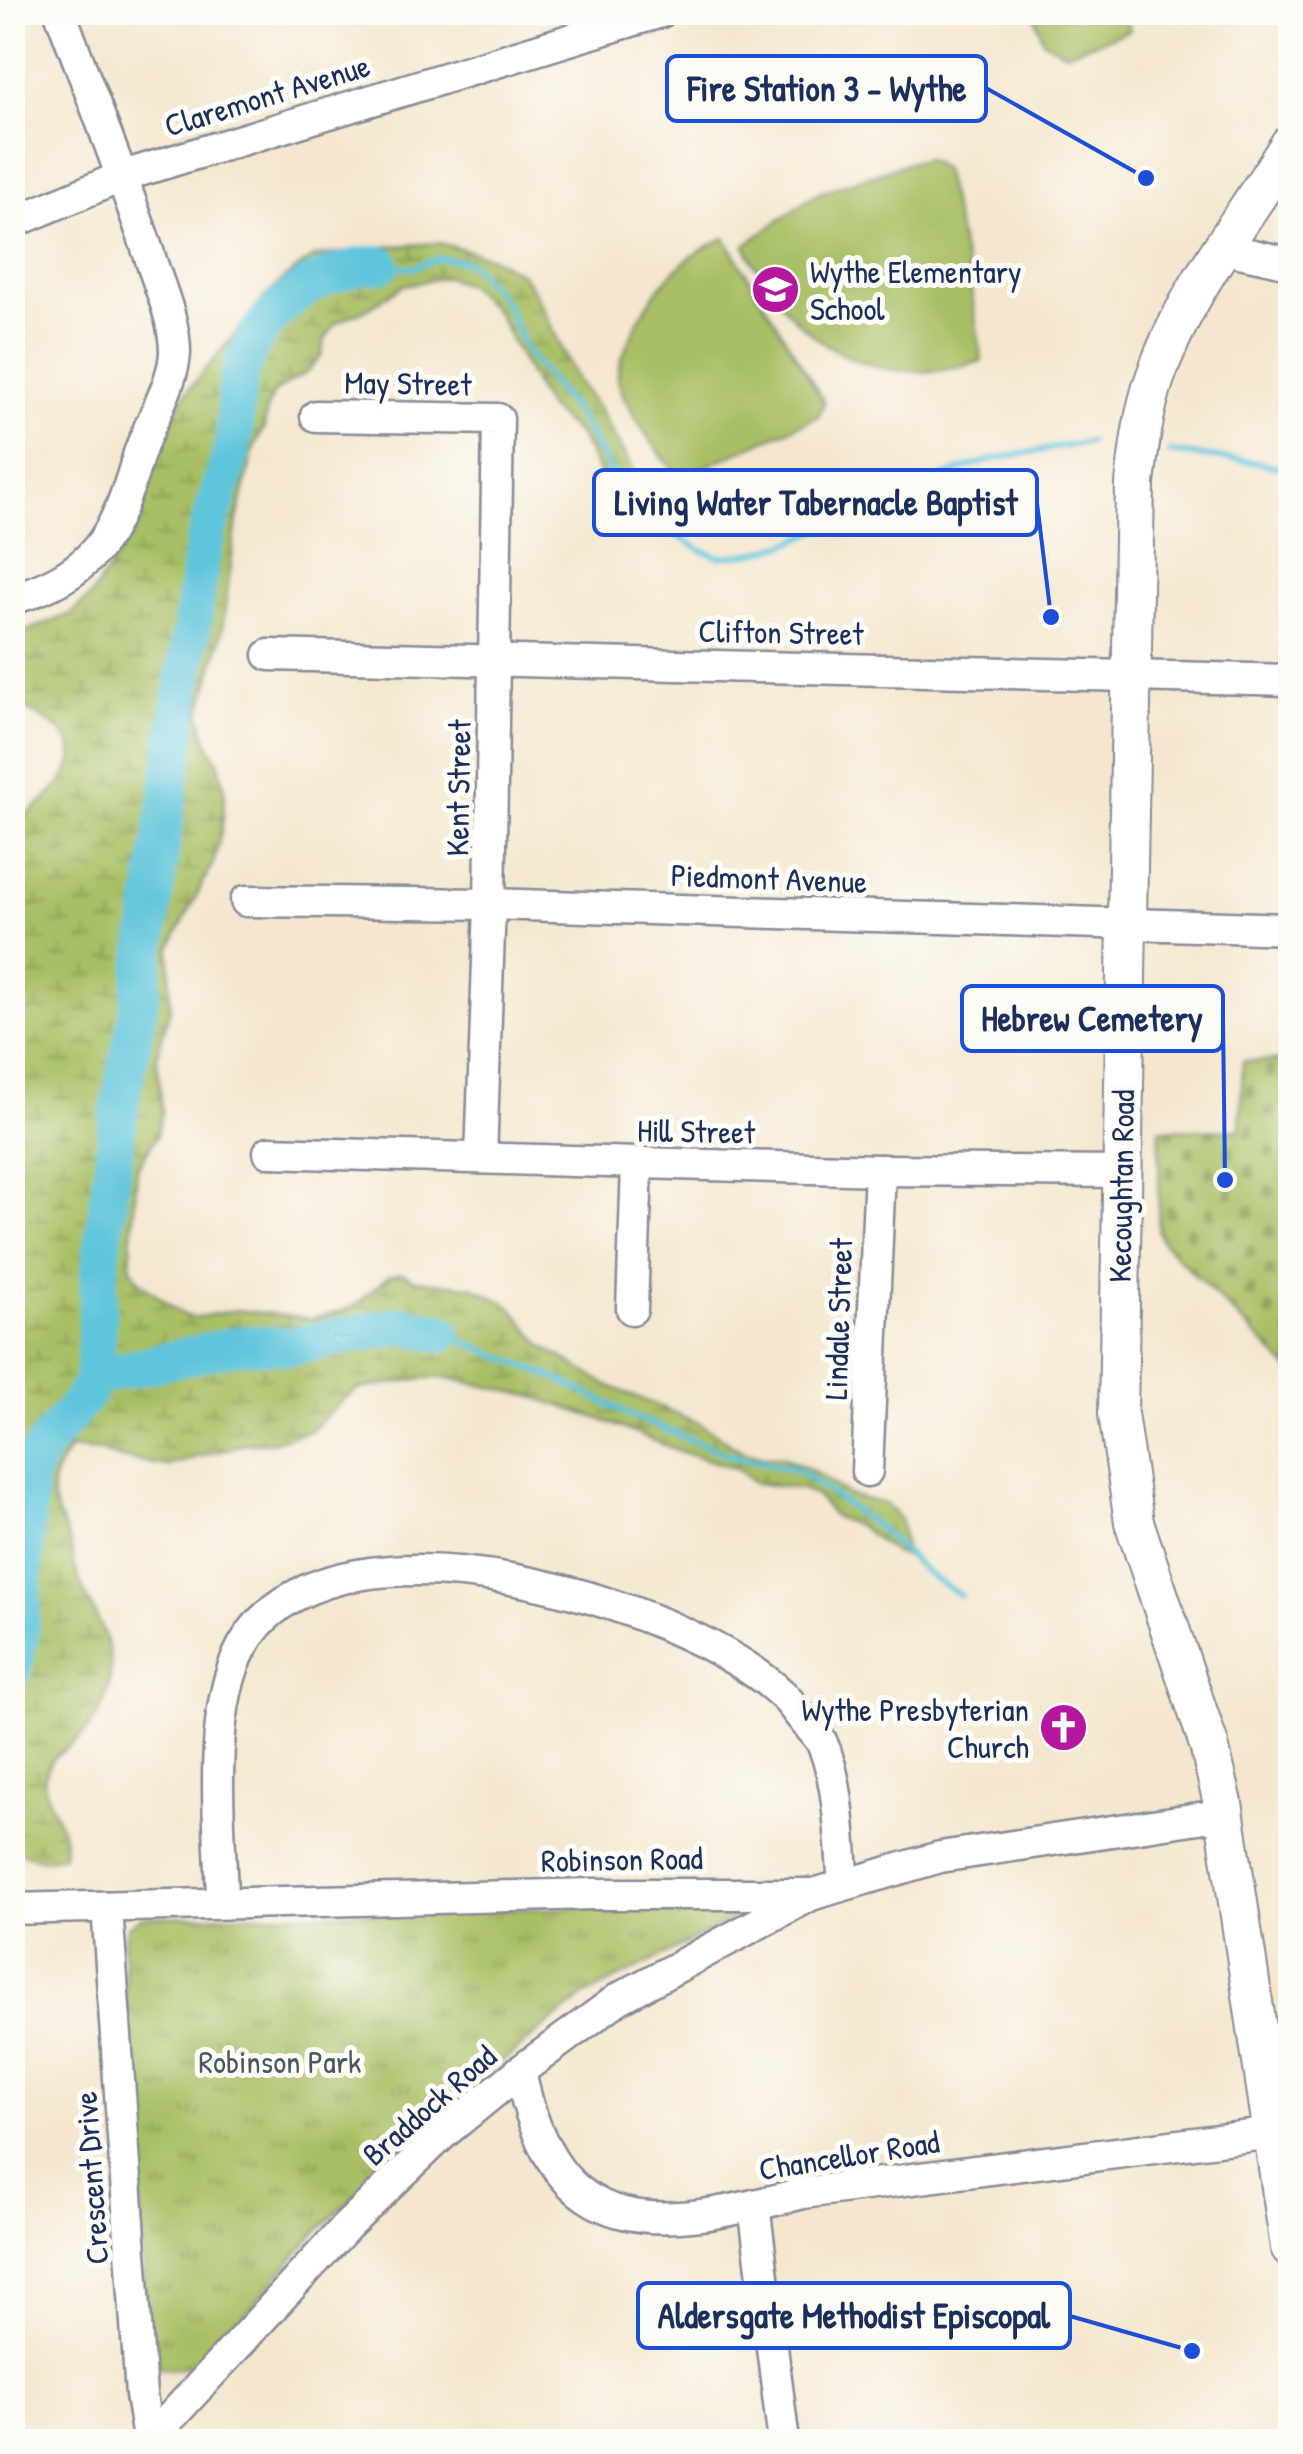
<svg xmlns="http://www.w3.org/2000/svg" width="1303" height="2454" font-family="'Patrick Hand',sans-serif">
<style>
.wetland{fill:url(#wetland-marsh);stroke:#627762;stroke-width:2.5}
.cemetery{fill:url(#cemetery-stones);stroke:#627762;stroke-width:2.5}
.park{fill:url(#park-tufts);stroke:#627762;stroke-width:2.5}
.pitch{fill:#a9bf65;stroke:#627762;stroke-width:2.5}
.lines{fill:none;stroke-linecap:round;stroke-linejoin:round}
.stream{stroke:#5ec5db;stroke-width:6}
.river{stroke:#5ec5db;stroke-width:38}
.minor-casing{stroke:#888b96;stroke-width:35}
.major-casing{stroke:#888b96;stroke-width:42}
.minor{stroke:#fff;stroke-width:30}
.major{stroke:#fff;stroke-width:38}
.labels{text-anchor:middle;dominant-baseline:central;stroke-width:10;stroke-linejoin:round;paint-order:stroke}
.street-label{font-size:32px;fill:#1b2f5e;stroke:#fdfcf7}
.poi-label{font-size:32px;fill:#1b2f5e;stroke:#fdfcf7;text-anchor:start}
.park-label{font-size:32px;fill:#465a60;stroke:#fdfcf7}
.leader{fill:none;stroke:#1d4ed8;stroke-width:4}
.callout-dot{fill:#1d4ed8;stroke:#fdfcf7;stroke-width:4}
.callout{fill:#fdfcf7;stroke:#1d4ed8;stroke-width:4}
.callout-label{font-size:35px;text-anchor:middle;font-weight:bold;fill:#1b2f5e}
</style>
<defs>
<pattern id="wetland-marsh" width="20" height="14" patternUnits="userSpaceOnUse" patternTransform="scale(2.5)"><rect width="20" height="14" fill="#a9bf65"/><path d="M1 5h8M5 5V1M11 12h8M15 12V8" fill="none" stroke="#899c56"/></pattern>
<pattern id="cemetery-stones" width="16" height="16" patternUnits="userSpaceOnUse" patternTransform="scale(2.5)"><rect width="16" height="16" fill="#a9bf65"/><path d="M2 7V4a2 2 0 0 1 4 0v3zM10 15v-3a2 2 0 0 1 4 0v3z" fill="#899c56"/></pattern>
<pattern id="park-tufts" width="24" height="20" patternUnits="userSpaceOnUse" patternTransform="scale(2.5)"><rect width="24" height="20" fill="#a9bf65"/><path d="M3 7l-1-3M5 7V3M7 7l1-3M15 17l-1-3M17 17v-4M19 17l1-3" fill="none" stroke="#899c56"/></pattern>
</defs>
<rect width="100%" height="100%" fill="#fdfcf7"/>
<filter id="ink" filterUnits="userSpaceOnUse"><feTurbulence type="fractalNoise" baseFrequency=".01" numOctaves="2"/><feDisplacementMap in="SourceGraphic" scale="20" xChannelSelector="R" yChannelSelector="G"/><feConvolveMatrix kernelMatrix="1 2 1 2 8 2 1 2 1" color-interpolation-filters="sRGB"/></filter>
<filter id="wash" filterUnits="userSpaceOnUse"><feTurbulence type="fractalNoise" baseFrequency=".0048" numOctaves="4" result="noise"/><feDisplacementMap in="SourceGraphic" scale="40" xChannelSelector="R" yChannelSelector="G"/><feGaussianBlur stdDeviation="2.25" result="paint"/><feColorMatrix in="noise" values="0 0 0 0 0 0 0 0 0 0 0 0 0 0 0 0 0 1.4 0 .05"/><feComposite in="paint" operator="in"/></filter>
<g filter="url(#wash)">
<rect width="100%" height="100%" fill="#f5e7cf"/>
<path class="wetland" d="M439,243L491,257L523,275L537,296L578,382L599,410L634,472L644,501L627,506L599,472L580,436L546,406L496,311L468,285L447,277L404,285L367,309L337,322L325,339L321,357L307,372L275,391L267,408L264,428L254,447L237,520L221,637L200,714L205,736L219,764L225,791L222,827L214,861L170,948V1008L157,1056L162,1113L156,1137L137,1168L130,1265L139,1281L180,1313L193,1318L238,1310L312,1319L343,1311L358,1303L389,1276L402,1273L416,1280L474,1287L509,1305L543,1346L607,1385L699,1423L740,1450L762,1457H782L813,1471L849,1495L886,1504L901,1521L905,1556L895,1553L860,1527L835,1517L815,1495L802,1489L756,1483L735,1468L682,1452L600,1419L531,1396L449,1378H425L359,1389L341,1401L312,1430L270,1442L247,1443L168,1466L121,1458L101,1451L70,1448C62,1461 52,1474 52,1489C51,1505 61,1519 66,1533C72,1547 73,1563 78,1577C87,1601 102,1623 108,1647C117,1682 101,1721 74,1743C62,1753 53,1754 47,1769C35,1798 71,1822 63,1855C46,1864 28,1856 12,1848V828C34,805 101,766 59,730C45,718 27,711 13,700V636L71,614L90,597L134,532L156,455L182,398L265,297L283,280L313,257L378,247Z"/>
<polygon class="cemetery" points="1243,1061 1290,1061 1290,1370 1164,1244 1158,1231 1160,1129 1240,1130"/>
<path class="park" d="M741,1904L742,1911L738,1917L584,1996L457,2098L318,2230L213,2351C195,2364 184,2371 162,2368L149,2355L123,1945L128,1926L142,1917Z"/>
<g class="pitch">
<polygon points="1034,13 1123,13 1130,30 1066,53 1043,41"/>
<path d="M927,159L943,169L969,277L982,361C873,395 791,343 745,245L816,194L908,163Z"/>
<path d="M725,238L824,402L819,416L680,478C661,456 624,408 618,380C616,369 624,353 628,343C648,295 677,258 725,238Z"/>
</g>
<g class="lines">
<g class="stream">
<polyline points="381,264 412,268 439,258 464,261 475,268 505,303 527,352 581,419 625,497 642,515 703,551 720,557 749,554 784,545 960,470 994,459 1089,442"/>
<polyline points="1169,452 1261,463 1290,470"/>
<polyline points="442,1333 564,1382 636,1418 730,1455 798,1470 879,1528 930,1576 960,1595"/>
</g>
<g class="river">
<polyline points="94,1377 241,1344 292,1346 402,1325 442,1333"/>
<path d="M12,1672L20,1634L29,1473L43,1447L86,1395L94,1377L99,1276L120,1103L138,1011L201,560C208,521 223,486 232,448C237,425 234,401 239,378C253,314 317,267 381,264"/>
</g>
</g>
</g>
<g filter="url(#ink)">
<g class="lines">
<defs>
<g id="minor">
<polyline points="12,223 123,176 661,12"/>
<polyline points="1221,248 1290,263"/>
<polyline points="316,416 498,419 490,904 481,1158"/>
<path d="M12,599C94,574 114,538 137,460C146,427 174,385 175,352C175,320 159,287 150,257C122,174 91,94 60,12"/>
<polyline points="269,655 1290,680"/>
<polyline points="246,901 490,904 1290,929"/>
<polyline points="269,1152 880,1170 1122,1172"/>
<polyline points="632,1309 637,1164"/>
<polyline points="867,1471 880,1170"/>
<path d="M222,1902C221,1825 204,1701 249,1636C344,1500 685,1602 784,1696C791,1703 797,1712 803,1719C809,1727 818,1735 822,1743C840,1783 840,1841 844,1885"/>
<polyline points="107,1907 141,2395 148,2439 152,2442"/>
<polyline points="12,1909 593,1894 814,1894 940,1857 1225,1814"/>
<path d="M520,2071C555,2247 659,2231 803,2193L1273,2133"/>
<polyline points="754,2205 784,2442"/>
<polyline points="148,2442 347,2226 443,2134 520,2071 618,1999 811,1895"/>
</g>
<path id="major" d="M1290,144C1243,221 1185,291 1155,378C1143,413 1139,448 1135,484L1118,1414L1134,1522L1209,1745L1223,1803L1290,2247"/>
</defs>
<use href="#minor" class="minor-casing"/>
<use href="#major" class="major-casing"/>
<use href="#minor" class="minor"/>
<use href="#major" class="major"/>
</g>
</g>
<defs>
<symbol id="school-disc" viewBox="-11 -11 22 22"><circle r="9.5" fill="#b5179e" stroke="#fdfcf7"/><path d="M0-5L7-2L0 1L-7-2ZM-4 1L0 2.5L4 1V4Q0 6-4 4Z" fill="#fff"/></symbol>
<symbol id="church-disc" viewBox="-11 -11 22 22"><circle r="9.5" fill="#b5179e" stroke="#fdfcf7"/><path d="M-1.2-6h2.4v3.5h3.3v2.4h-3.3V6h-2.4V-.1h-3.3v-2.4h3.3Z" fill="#fff"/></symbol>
</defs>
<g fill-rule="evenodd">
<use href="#school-disc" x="748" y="262" width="55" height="55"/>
<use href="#church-disc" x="1036" y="1700" width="55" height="55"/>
</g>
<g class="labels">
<g class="street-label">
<text transform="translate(267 95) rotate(-17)">Claremont Avenue</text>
<text transform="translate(408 383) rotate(1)">May Street</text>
<text transform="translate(781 632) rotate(1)">Clifton Street</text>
<text transform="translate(458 788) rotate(-89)">Kent Street</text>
<text transform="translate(769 878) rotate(2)">Piedmont Avenue</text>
<text transform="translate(696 1131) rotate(1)">Hill Street</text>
<text transform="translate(1121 1186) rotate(-89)">Kecoughtan Road</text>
<text transform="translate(838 1319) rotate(-88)">Lindale Street</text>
<text transform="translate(622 1859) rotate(-1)">Robinson Road</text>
<text transform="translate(429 2105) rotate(-41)">Braddock Road</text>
<text transform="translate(849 2155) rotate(-9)">Chancellor Road</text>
<text transform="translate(91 2178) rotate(-94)">Crescent Drive</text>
</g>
<g class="poi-label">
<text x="810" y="271">Wythe Elementary<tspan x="810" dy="37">School</tspan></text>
<text x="1029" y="1709" text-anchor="end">Wythe Presbyterian<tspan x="1029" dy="37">Church</tspan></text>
</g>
<g class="park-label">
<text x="280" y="2061">Robinson Park</text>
</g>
</g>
<path class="leader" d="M1146 178L986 88M1051 617L1037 503M1225 1180L1223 1018M1192 2351L1070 2316"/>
<g class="callout-dot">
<circle cx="1146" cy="178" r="10"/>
<circle cx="1051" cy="617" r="10"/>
<circle cx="1225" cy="1180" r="10"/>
<circle cx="1192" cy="2351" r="10"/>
</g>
<g class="callout">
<rect x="667" y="56" width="319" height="65" rx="10"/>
<rect x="594" y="470" width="443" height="65" rx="10"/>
<rect x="962" y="986" width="261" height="65" rx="10"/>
<rect x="638" y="2283" width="432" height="65" rx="10"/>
</g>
<g class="callout-label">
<text x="827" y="101">Fire Station 3 - Wythe</text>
<text x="816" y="515">Living Water Tabernacle Baptist</text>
<text x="1092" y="1031">Hebrew Cemetery</text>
<text x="854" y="2328">Aldersgate Methodist Episcopal</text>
</g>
<rect width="1303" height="2454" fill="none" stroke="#fdfcf7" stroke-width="50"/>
</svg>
